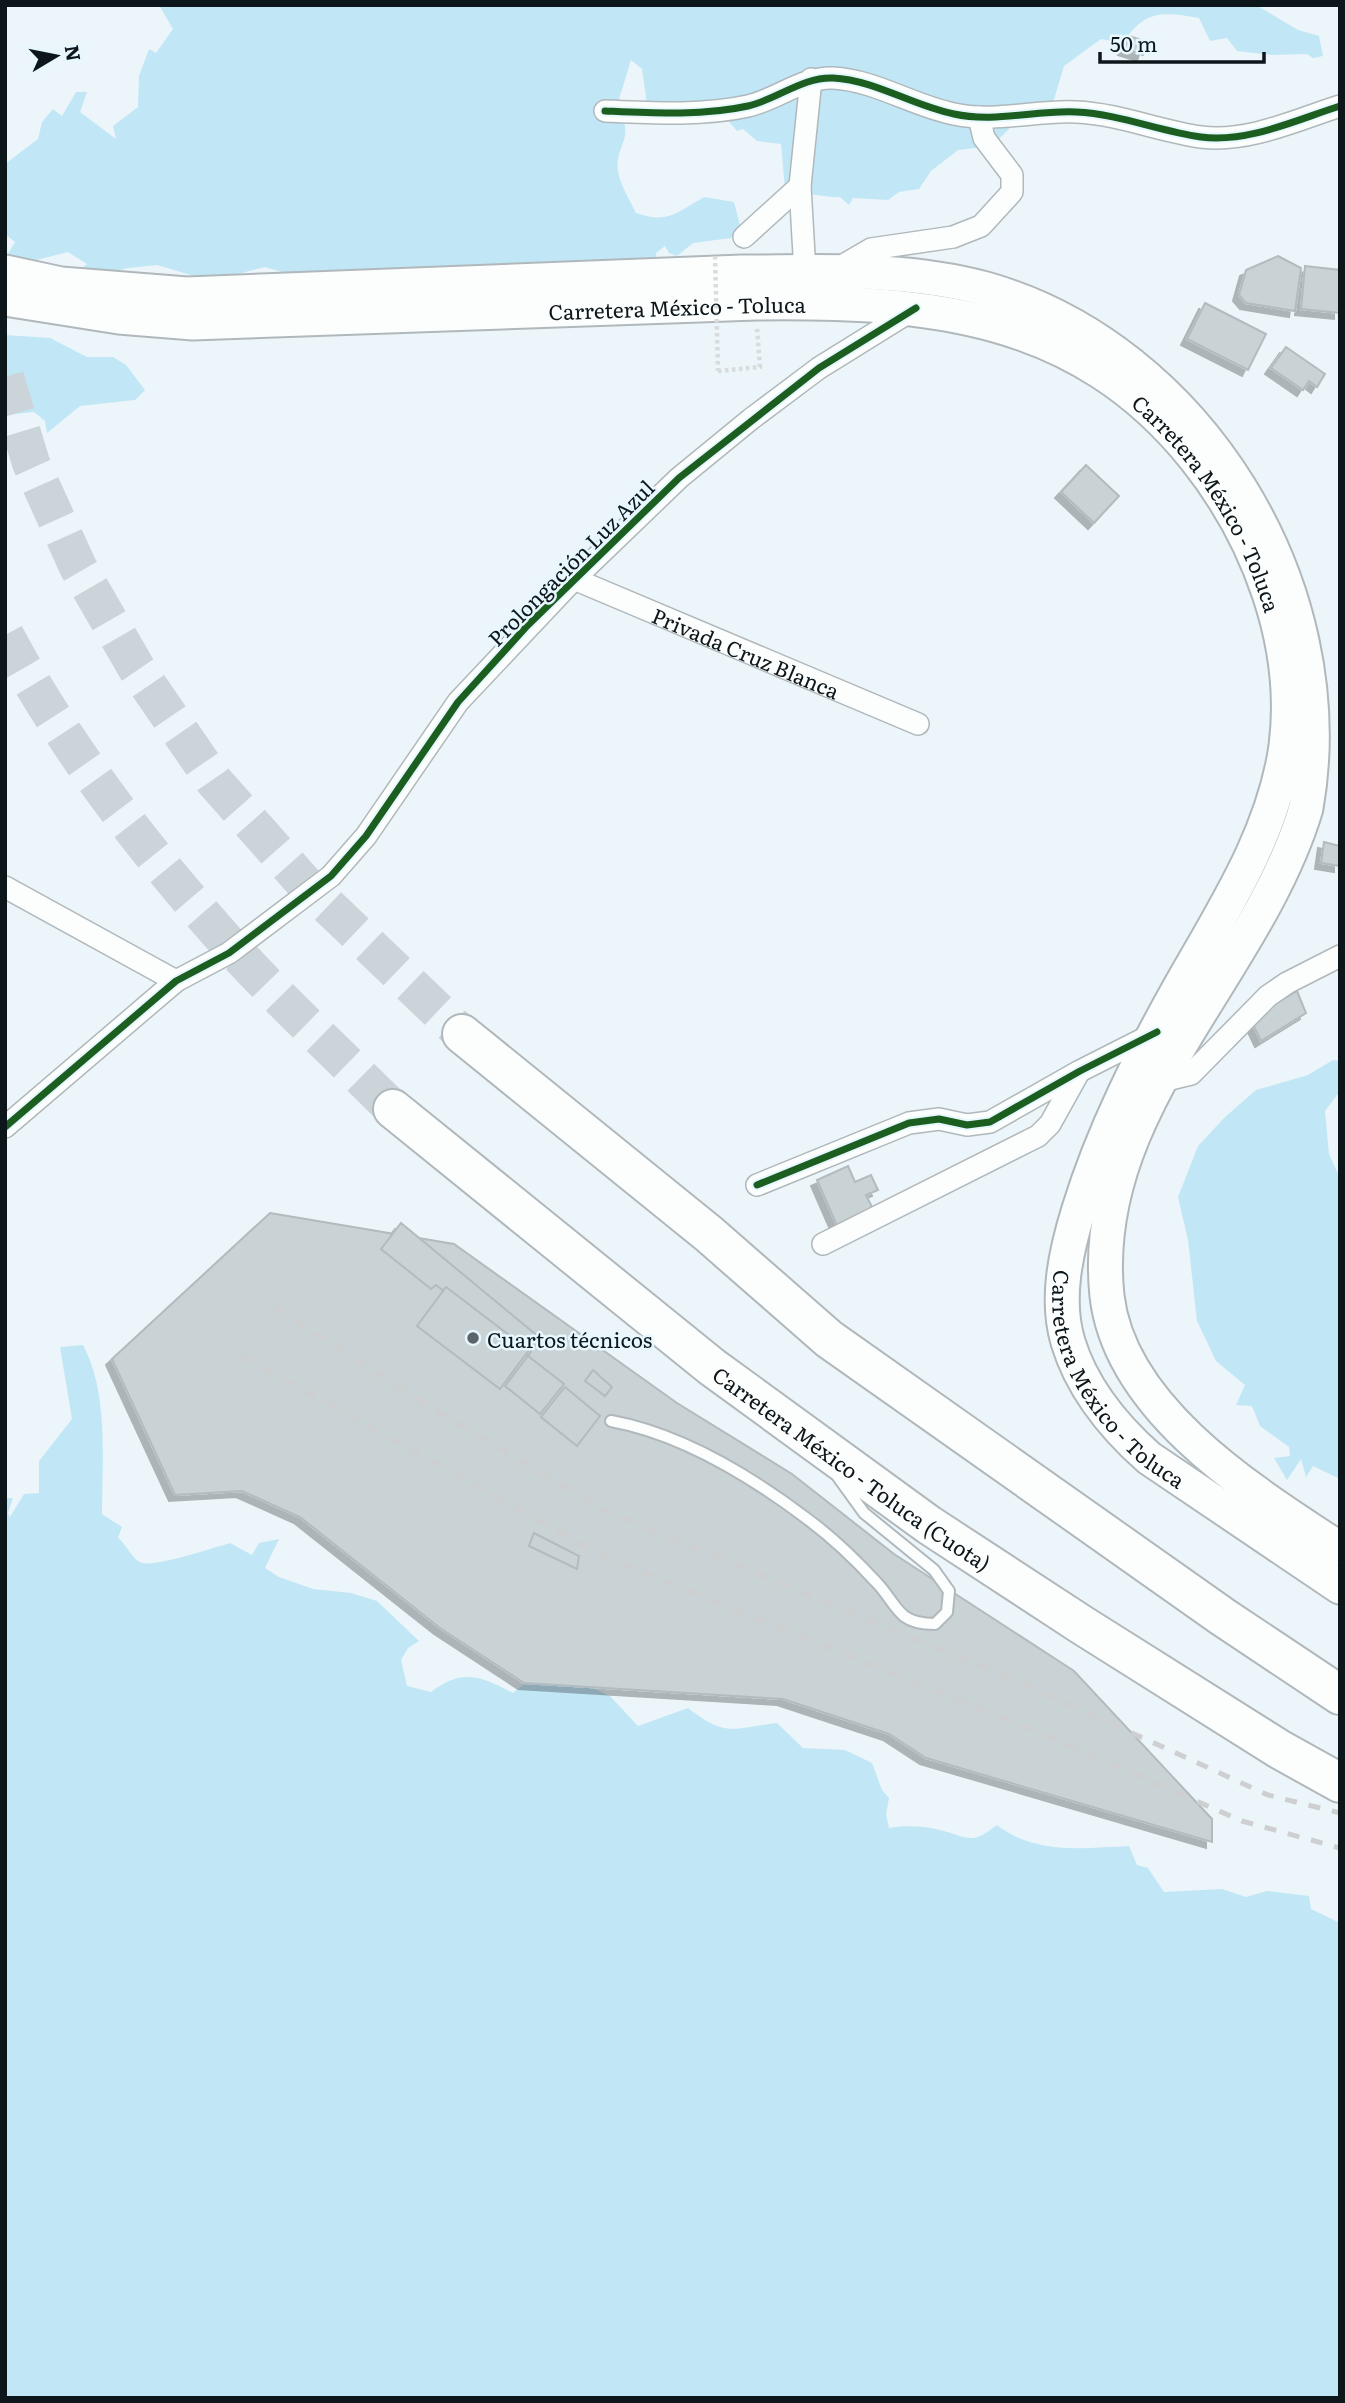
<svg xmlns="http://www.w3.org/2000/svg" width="1345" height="2403" font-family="Literata,serif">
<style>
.green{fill:#c1e7f7}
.building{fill:#c9d2d5;stroke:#b2bbbf;stroke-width:2;filter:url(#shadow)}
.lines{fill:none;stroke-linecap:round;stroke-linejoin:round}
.highway-tunnel{stroke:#cbd4d8;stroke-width:38;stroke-dasharray:38 19;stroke-linecap:butt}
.lane-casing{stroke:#b0b8bc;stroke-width:14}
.street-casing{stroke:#b0b8bc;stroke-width:24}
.primary-casing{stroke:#b0b8bc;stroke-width:37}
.highway-casing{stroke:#b0b8bc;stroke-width:42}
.path{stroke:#d9dcdd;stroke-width:4.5;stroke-dasharray:3.5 3.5;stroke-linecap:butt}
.lane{stroke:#fcfefe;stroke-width:10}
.street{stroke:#fcfefe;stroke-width:21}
.primary{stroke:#fcfefe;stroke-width:33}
.highway{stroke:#fcfefe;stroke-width:38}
.rail{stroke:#cdcfd0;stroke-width:5;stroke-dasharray:12 12;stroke-linecap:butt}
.path-bridge{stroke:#d9dcdd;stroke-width:4.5;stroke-dasharray:3.5 3.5;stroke-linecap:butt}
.cycleway-casing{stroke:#e7f7fe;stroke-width:11}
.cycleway{stroke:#1b5e20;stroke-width:7}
.poi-dot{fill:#5b6468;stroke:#e7f7fe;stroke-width:2.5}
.labels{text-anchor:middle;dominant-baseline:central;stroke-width:5;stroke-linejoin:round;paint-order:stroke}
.street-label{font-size:21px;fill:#0d161a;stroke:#e7f7fe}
.poi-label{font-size:21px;fill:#0d161a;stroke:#e7f7fe;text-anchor:start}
</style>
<defs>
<filter id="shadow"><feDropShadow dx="-6" dy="6" stdDeviation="0" flood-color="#0004"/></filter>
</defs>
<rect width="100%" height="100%" fill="#ecf5f9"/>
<g class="green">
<path d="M159,5H1256L1298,30L1319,36L1323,56L1313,58L1307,54L1272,55L1237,51L1227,38L1210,41L1199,18C1163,12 1145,9 1123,43L1101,39L1064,66L1049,116L1018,120L992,146L958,150L931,171L919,189L899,192L888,200L853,198L849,205L840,197C835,199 797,191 785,190L781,144L757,141L743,129L737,131L719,110L648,111L642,69L631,60L616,109C638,136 614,145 618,171C620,185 630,200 636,213C668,224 676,213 704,197L734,202L741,229L731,238L693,243L677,256L669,253L665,246L656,253V267L296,276L265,267L211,281L157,265L128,268L83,279L74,274L87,264L68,252L29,262L6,257L15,242L5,234V164L38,139L42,122L53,109L62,116L76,92H87L80,112L116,139L113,126L138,107L139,76L149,49L156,53L173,29Z"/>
<polygon points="5,335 50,338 87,357 113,357 126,365 145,390 135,400 80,406 47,433 45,421 34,412 5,415"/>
<polygon points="1333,1060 1340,1061 1340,1091 1325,1111 1329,1154 1340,1178 1340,1479 1313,1466 1306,1477 1301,1459 1287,1480 1274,1458 1290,1456 1289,1447 1260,1426 1252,1406 1236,1405 1245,1385 1216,1361 1197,1321 1188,1240 1178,1197 1198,1146 1225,1117 1256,1090 1308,1075"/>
<path d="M83,1345C109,1394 102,1459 102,1514L122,1527L118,1538C127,1544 131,1559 142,1563C155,1567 213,1548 230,1543L252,1555L259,1543L279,1539L265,1568L279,1577L313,1589L351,1593L377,1601L419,1641L408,1648L401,1660L407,1686L431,1692C462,1668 481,1676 513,1693L536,1674L558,1671L610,1696L638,1726L688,1708C727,1738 732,1728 777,1723L803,1748L845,1750L872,1763L882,1790L889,1798L886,1814L889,1828C904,1825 926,1826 940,1830C969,1837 970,1846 997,1825C1035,1855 1083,1848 1129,1846L1137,1865L1148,1868L1164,1892L1222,1889L1246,1897L1267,1891L1309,1896L1311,1909L1340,1923V2398H5V1498H13L8,1513L10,1517L24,1494L39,1493V1461L72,1419L60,1347Z"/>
</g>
<g class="building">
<polygon points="1129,36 1147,42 1143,55 1124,49"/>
<polygon points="1278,256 1301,268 1295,311 1246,303 1239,295 1246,270"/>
<polygon points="1305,266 1340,270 1340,313 1301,309"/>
<polygon points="1205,303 1266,334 1248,370 1187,339"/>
<polygon points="1286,347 1325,374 1317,387 1309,381 1303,390 1271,368"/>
<polygon points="1086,465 1119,496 1094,523 1061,492"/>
<polygon points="1324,842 1340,846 1340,866 1321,863"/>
<polygon points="1297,991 1306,1013 1261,1041 1250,1018"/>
<polygon points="848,1166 855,1182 871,1175 878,1190 866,1195 874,1211 838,1228 817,1180"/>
<polygon points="270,1213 454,1244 677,1403 792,1474 894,1554 1074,1671 1212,1819 1212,1842 926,1758 889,1734 783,1699 524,1683 440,1628 300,1517 242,1491 175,1495 112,1359"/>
<polygon points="401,1223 540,1338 528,1356 436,1285 431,1289 381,1249"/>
<polygon points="446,1287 529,1350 500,1389 417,1326"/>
<polygon points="528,1356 564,1384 540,1414 505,1386"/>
<polygon points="593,1370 612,1387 605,1396 585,1381"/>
<polygon points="565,1387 600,1416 577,1446 541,1417"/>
<polygon points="534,1533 579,1556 577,1569 529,1546"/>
</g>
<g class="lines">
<g class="highway-tunnel">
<polyline points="5,377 31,463 78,567 137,669 214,781 305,884 462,1034"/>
<path d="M5,635C64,746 142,847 225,940C278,999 337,1053 393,1109"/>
</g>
<defs>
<path id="lane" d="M611,1421C682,1434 749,1475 806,1518C832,1537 855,1559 877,1583C887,1593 894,1608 904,1616C913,1623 925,1624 935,1624L947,1612L949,1591L934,1570L864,1513L838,1477"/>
<g id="street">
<path d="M605,111C651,113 703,116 748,106C778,99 802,77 833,78C875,80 913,106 954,114C994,123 1036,110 1076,112C1120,114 1158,131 1201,137C1248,143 1296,120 1340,106"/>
<polyline points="744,237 800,186"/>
<polyline points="835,270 871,249 953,237 981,226 1012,192 1012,175 984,138 979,117"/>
<polyline points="805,272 800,186 811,79"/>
<path id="s1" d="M574,579L918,724"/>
<polyline points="5,887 176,981"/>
<polyline points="1158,1082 1191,1074 1268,996 1287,983 1340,956"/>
<polyline points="5,1127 176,981 229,953 331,876 366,836 458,702 574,579 679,478 751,419 819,368 914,309"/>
<polyline points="757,1185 909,1123 939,1119 967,1125 990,1122 1080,1071 1155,1033"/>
<polyline points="823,1244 1038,1136 1050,1124 1079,1072"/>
</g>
<g id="primary">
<path d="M5,272L61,284L187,294L742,272C823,272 906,267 986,289C1197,349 1345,586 1306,808C1256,976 1087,1109 1107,1296C1120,1410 1253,1492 1340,1549"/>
<path id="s2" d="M5,299L119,317L193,323L756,303C927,301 1079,313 1195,458C1258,537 1299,644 1286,746C1274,833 1223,911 1181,985C1141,1056 1103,1131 1079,1209C1066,1251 1055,1299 1068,1342C1082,1388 1114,1427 1149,1458L1340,1587"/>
</g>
<g id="highway">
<polyline points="462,1034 709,1234 829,1339 1223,1617 1340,1695"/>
<path id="s3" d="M393,1109L712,1367L929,1525L1082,1625L1279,1749L1340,1783"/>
</g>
</defs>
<use href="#lane" class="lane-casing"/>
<use href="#street" class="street-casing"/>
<use href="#primary" class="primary-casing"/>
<use href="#highway" class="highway-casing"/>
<polyline class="path" points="718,371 760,367 757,328"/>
<use href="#lane" class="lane"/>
<use href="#street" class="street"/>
<use href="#primary" class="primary"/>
<use href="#highway" class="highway"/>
<g class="rail">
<polyline points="274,1307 422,1402 603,1510 1029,1686 1268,1795 1340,1813"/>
<polyline points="242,1356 603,1556 1057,1740 1242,1821 1340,1848"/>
</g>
<polyline class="path-bridge" points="715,256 718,371"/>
<defs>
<g id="cycleway">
<path d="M605,111C651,113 703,116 748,106C778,99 802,77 833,78C875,80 913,106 954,114C994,123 1036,110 1076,112C1120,114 1158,131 1201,137C1248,143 1296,120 1340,106"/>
<polyline points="5,1127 176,981 229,953 331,876 366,836 458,702 527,626 679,478 819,368 916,308"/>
<polyline points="757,1185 909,1123 939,1119 967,1125 990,1122 1080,1071 1157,1032"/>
</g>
</defs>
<use href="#cycleway" class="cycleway-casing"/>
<use href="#cycleway" class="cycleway"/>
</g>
<circle class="poi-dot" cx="473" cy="1338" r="7"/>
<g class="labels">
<g class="street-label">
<text stroke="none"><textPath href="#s2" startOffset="674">Carretera México - Toluca</textPath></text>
<text stroke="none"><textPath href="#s2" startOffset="1283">Carretera México - Toluca</textPath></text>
<text transform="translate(570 562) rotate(-45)">Prolongación Luz Azul</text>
<text stroke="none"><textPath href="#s1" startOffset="187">Privada Cruz Blanca</textPath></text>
<text stroke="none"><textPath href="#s2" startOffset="2249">Carretera México - Toluca</textPath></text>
<text stroke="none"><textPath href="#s3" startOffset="583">Carretera México - Toluca (Cuota)</textPath></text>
</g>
<g class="poi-label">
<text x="487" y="1338">Cuartos técnicos</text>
</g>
</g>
<rect width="1345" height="2403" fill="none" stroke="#0d161a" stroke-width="14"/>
<g transform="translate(56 56) rotate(80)" stroke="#e7f7fe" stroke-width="5" paint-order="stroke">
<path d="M0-5L12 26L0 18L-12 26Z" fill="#0d161a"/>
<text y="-10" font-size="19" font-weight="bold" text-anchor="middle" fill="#0d161a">N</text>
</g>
<path d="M1100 52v10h164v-10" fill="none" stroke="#0d161a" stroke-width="3.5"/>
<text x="1110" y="52" font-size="21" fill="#0d161a" stroke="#e7f7fe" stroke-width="5" paint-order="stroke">50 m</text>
</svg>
